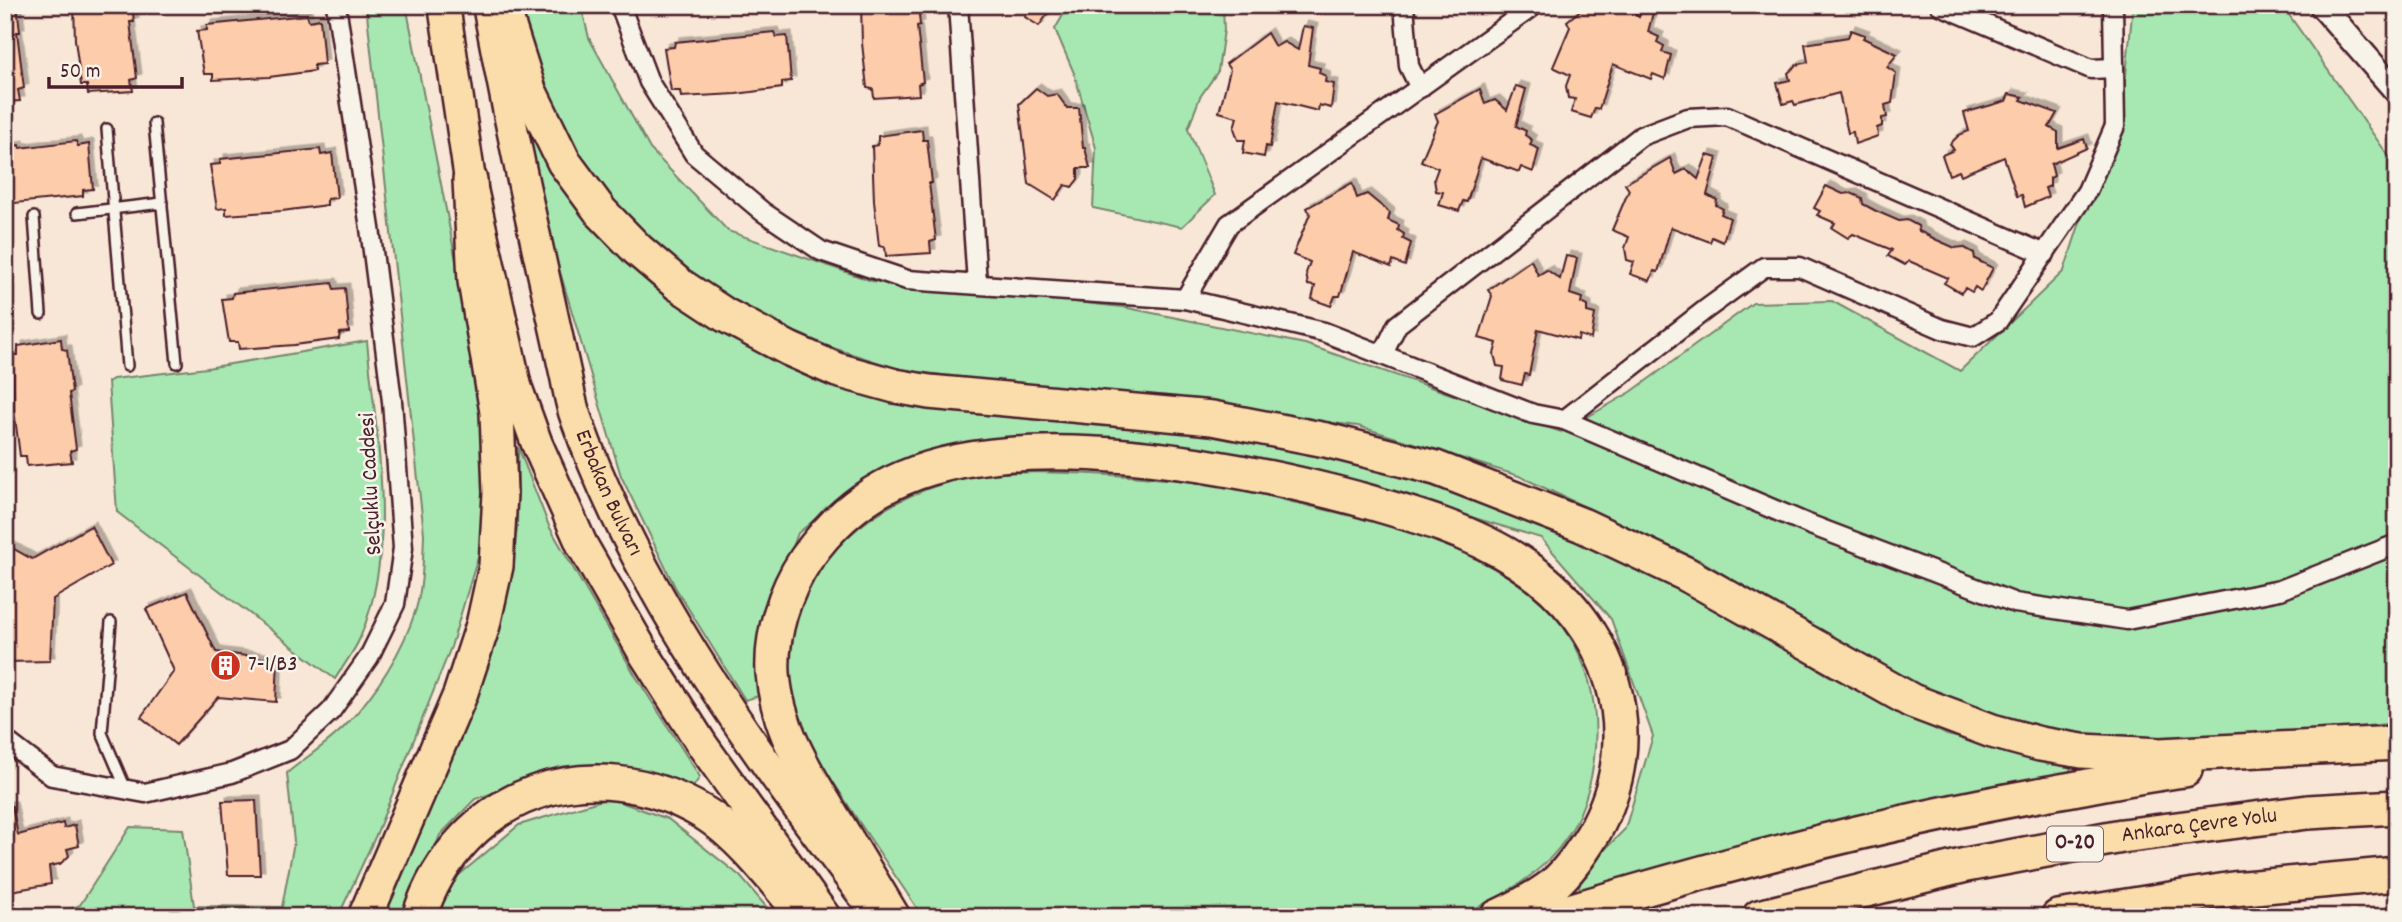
<svg xmlns="http://www.w3.org/2000/svg" width="2402" height="922" font-family="Dekko,sans-serif">
<style>
.green{fill:#a7e8b2;stroke:#78846e;stroke-width:2}
.building{fill:#fcccab;stroke:#4a1f2b;stroke-width:2;filter:url(#shadow)}
.lines{fill:none;stroke-linecap:round;stroke-linejoin:round}
.service-casing{stroke:#4a1f2b;stroke-width:14}
.minor-casing{stroke:#4a1f2b;stroke-width:23}
.tertiary-casing{stroke:#4a1f2b;stroke-width:28}
.trunk-casing{stroke:#4a1f2b;stroke-width:35}
.motorway-casing{stroke:#4a1f2b;stroke-width:38}
.service{stroke:#f7f3e8;stroke-width:9}
.minor{stroke:#f7f3e8;stroke-width:18}
.tertiary{stroke:#f7f3e8;stroke-width:23}
.trunk{stroke:#fbddab;stroke-width:30}
.motorway{stroke:#fbddab;stroke-width:33}
.labels{text-anchor:middle;dominant-baseline:central;stroke-width:5;stroke-linejoin:round;paint-order:stroke}
.shield{fill:#f7f3e8;stroke:#7e5f64;stroke-width:2}
.shield-label{font-size:21px;font-weight:bold;fill:#4a1f2b}
.street-label{font-size:23px;fill:#4a1f2b;stroke:#f7f3e8}
.poi-label{font-size:23px;fill:#4a1f2b;stroke:#f7f3e8;text-anchor:start}
</style>
<defs>
<filter id="shadow"><feDropShadow dx="4.5" dy="-4.5" stdDeviation="0" flood-color="#0004"/></filter>
</defs>
<rect width="100%" height="100%" fill="#f8e7d6"/>
<filter id="ink" filterUnits="userSpaceOnUse"><feTurbulence type="fractalNoise" baseFrequency=".0143" numOctaves="2"/><feDisplacementMap in="SourceGraphic" scale="14" xChannelSelector="R" yChannelSelector="G"/><feConvolveMatrix kernelMatrix="1 2 1 2 8 2 1 2 1" color-interpolation-filters="sRGB"/></filter>
<g filter="url(#ink)">
<g class="green">
<path d="M366,5H406L484,404L490,499L480,550L451,647L376,835L338,917H52L80,905L130,827L183,829L194,906L282,907L294,842L287,773C306,757 329,743 346,725C376,693 403,651 416,609C423,585 423,559 424,534Z"/>
<polygon points="510,5 581,5 589,38 650,149 728,231 872,281 1123,307 1305,344 1561,432 1631,392 1753,303 1832,301 1960,371 2064,271 2125,85 2133,5 2282,5 2397,168 2397,723 2216,741 2041,731 1889,674 1703,562 1519,476 1358,426 902,370 780,331 697,283 591,191 554,123"/>
<polygon points="1069,5 1223,5 1224,30 1218,71 1200,97 1188,129 1215,195 1182,227 1093,208 1096,148 1074,73 1055,29"/>
<polygon points="534,140 563,184 684,306 813,380 1037,412 1242,434 1535,514 1709,603 1828,675 1947,735 2072,764 2067,780 1581,897 1578,877 1625,829 1653,736 1611,619 1541,538 1328,474 1050,437 858,485 798,533 768,615 765,694 745,700 675,587 621,476 522,145"/>
<path d="M367,341C376,438 399,545 360,638C354,652 343,666 335,679L117,512L108,382L113,379L207,368Z"/>
<polygon points="518,447 549,526 635,675 700,777 691,790 567,768 475,799 440,835 408,917 379,917 462,729 498,637 517,530"/>
<path d="M1035,472C1096,473 1158,477 1220,485C1244,488 1268,496 1292,502C1375,521 1492,547 1551,612C1589,653 1600,706 1594,759C1584,846 1532,885 1456,917H923C894,874 865,832 837,788C821,763 805,738 794,709C783,680 787,644 797,615C825,532 904,486 987,474C1003,472 1019,473 1035,472Z"/>
<polygon points="609,798 668,819 740,876 775,917 438,917 447,885 519,825"/>
</g>
<g class="building">
<polygon points="5,5 17,5 20,32 17,32 24,88 18,90 20,101 5,102"/>
<polygon points="74,5 132,5 134,22 130,22 137,78 131,80 133,91 88,94 87,85 81,85 75,40"/>
<polygon points="861,5 918,5 920,25 917,26 923,82 918,84 919,95 874,98 873,89 867,88 862,43"/>
<polygon points="1028,5 1054,5 1039,26 1025,17"/>
<polygon points="1587,5 1615,5 1617,11 1627,6 1639,17 1644,5 1655,5 1648,32 1659,37 1657,42 1664,46 1662,52 1671,55 1665,79 1653,74 1651,79 1613,64 1599,109 1595,108 1591,118 1571,112 1575,99 1568,98 1566,86 1570,75 1553,67 1570,27 1567,21"/>
<polygon points="307,15 309,21 320,19 324,64 314,65 314,71 269,77 213,80 213,74 204,74 197,31 207,30 207,25"/>
<polygon points="1303,26 1313,28 1308,65 1320,68 1319,73 1326,76 1325,82 1334,84 1331,108 1319,105 1318,111 1278,101 1270,147 1266,146 1264,157 1243,153 1245,140 1238,140 1234,128 1237,117 1219,112 1230,70 1226,64 1267,33 1275,47 1284,42 1298,50"/>
<polygon points="1851,30 1865,35 1863,38 1897,54 1887,67 1896,73 1892,103 1885,105 1887,117 1882,118 1882,126 1877,128 1878,136 1855,144 1853,132 1848,133 1839,93 1795,105 1793,101 1783,104 1777,83 1790,80 1788,73 1797,65 1808,62 1805,44 1848,37"/>
<polygon points="774,32 776,37 787,36 791,81 782,82 782,88 736,94 681,97 680,91 671,91 664,48 674,47 675,42"/>
<polygon points="1516,86 1526,89 1516,126 1526,131 1525,135 1532,140 1530,145 1539,149 1533,172 1521,167 1519,172 1481,158 1467,202 1463,201 1459,211 1439,205 1443,192 1436,191 1434,179 1438,168 1421,161 1438,121 1435,114 1480,89 1485,104 1495,100 1507,110"/>
<polygon points="1036,88 1047,96 1057,94 1067,108 1079,108 1083,148 1085,148 1090,168 1078,168 1078,179 1072,187 1065,185 1055,200 1029,184 1019,104"/>
<polygon points="2009,94 2023,97 2021,100 2057,113 2049,127 2058,132 2058,148 2084,139 2087,148 2051,164 2054,176 2050,178 2050,186 2045,188 2048,197 2025,207 2022,195 2017,196 2004,157 1961,175 1959,171 1949,175 1942,155 1954,150 1950,144 1959,135 1969,131 1964,113 2006,101"/>
<polygon points="922,130 923,140 927,140 932,183 929,183 936,240 930,242 931,253 886,256 885,247 879,246 874,201 872,146 878,145 878,136"/>
<polygon points="76,141 78,146 89,144 93,189 83,190 83,196 5,204 5,147 19,145 20,148"/>
<polygon points="320,149 321,155 332,153 337,198 327,199 327,205 282,211 226,215 226,208 217,209 210,165 220,164 220,159"/>
<polygon points="1707,155 1717,158 1707,195 1717,200 1716,205 1723,209 1721,214 1730,218 1723,242 1712,237 1710,242 1671,227 1658,272 1654,271 1650,281 1630,274 1634,262 1627,260 1625,248 1629,237 1612,230 1629,190 1625,184 1670,158 1676,174 1686,169 1698,179"/>
<polygon points="1352,183 1357,198 1367,194 1390,213 1388,220 1399,225 1398,230 1404,234 1403,239 1411,243 1405,266 1393,261 1391,267 1353,252 1340,296 1335,296 1331,306 1312,299 1315,286 1308,285 1306,273 1310,262 1293,255 1310,214 1307,208"/>
<polygon points="1826,186 1843,194 1851,193 1862,198 1863,204 1876,211 1899,221 1907,220 1918,226 1919,231 1937,240 1955,248 1963,247 1974,253 1975,259 1993,268 1981,291 1975,287 1972,292 1965,288 1961,293 1944,283 1948,278 1909,261 1905,265 1888,256 1892,250 1853,234 1848,238 1832,228 1835,223 1817,215 1820,211 1814,208"/>
<polygon points="1566,256 1577,258 1570,294 1582,298 1581,303 1587,306 1587,312 1595,314 1591,339 1579,335 1578,340 1538,329 1529,375 1525,374 1522,385 1502,380 1504,367 1497,366 1494,354 1497,343 1479,338 1492,296 1488,290 1531,260 1538,275 1547,270 1560,279"/>
<polygon points="332,283 334,289 345,288 349,332 340,333 339,339 294,345 239,349 238,342 229,342 222,299 232,298 233,293"/>
<polygon points="61,339 62,349 67,350 72,392 69,393 76,449 70,451 72,462 27,466 26,456 20,456 14,410 12,355 18,355 18,346"/>
<polygon points="91,526 111,565 53,599 50,661 8,662 9,605 5,602 5,544 32,559"/>
<polygon points="187,592 216,652 278,660 276,702 218,697 176,745 141,717 174,671 146,609"/>
<polygon points="256,800 260,875 228,875 222,801"/>
<polygon points="5,806 12,806 18,835 63,823 64,828 75,825 79,846 67,849 69,856 60,864 49,866 51,884 5,892"/>
</g>
<g class="lines">
<defs>
<g id="service">
<polyline points="154,123 177,363"/>
<polyline points="107,129 127,366"/>
<polyline points="77,213 162,203"/>
<polyline points="34,217 41,314"/>
<polyline points="111,622 102,733 126,789"/>
</g>
<g id="minor">
<polyline points="620,5 649,82 694,154 763,212 821,251 907,280 1185,299 1324,332 1533,414 1564,420 1808,524 2015,603 2127,620 2280,590 2397,544"/>
<polyline points="958,5 977,283"/>
<polyline points="1404,5 1409,66 1420,88"/>
<polyline points="1940,5 2091,69 2114,68"/>
<polyline points="1185,299 1229,224 1535,5"/>
<polyline points="1383,354 1397,325 1641,136 1688,118 1727,116 2045,254"/>
<polyline points="1564,420 1705,310 1764,267 1800,267 1942,329 1973,337 1998,321 2087,191 2115,126 2113,5"/>
<polyline points="5,740 52,776 145,793 232,773 290,750 331,711 369,657 395,604 403,548 392,401 370,228 336,5"/>
</g>
<polyline id="tertiary" points="2321,5 2397,92"/>
<g id="trunk">
<polyline points="444,5 470,180 516,386 537,444 582,545 645,655 703,746 825,917"/>
<path id="s1" d="M488,5C506,102 526,198 548,295C554,322 560,350 566,377C569,391 571,405 576,418C640,598 759,757 873,908"/>
</g>
<g id="motorway">
<polyline points="502,5 529,90 564,162 601,212 638,250 678,284 725,315 789,349 837,370 895,386 929,392 1212,418 1326,440 1436,468 1582,525 1686,574 1912,701 1992,731 2040,744 2082,751 2160,755 2397,743"/>
<polyline points="365,917 460,695 483,625 496,566 500,493 497,412 475,281 470,180"/>
<path d="M419,917C460,791 592,746 704,813C739,834 778,885 805,917"/>
<path d="M893,917C875,887 857,857 839,827C810,779 777,731 773,673C771,634 784,592 806,559C831,523 863,495 903,478C1026,426 1230,465 1355,498C1411,514 1470,530 1519,562C1613,623 1650,735 1593,834C1582,852 1569,871 1553,885C1536,898 1517,908 1497,917"/>
<path d="M1549,917C1712,868 1876,824 2044,794C2091,786 2138,776 2185,770"/>
<path id="s2" d="M1759,917L1966,865L2122,836L2308,812L2397,807"/>
<polyline points="2058,917 2233,889 2397,874"/>
</g>
</defs>
<use href="#service" class="service-casing"/>
<use href="#minor" class="minor-casing"/>
<use href="#tertiary" class="tertiary-casing"/>
<use href="#trunk" class="trunk-casing"/>
<use href="#motorway" class="motorway-casing"/>
<use href="#service" class="service"/>
<use href="#minor" class="minor"/>
<use href="#tertiary" class="tertiary"/>
<use href="#trunk" class="trunk"/>
<use href="#motorway" class="motorway"/>
</g>
</g>
<defs>
<symbol id="building-disc" viewBox="-11 -11 22 22"><circle r="9.5" fill="#c8321e" stroke="#f7f3e8"/><path d="M-4-6H4V6H1V3H-1V6H-4ZM-2.5-4.3h1.7v1.8h-1.7ZM.8-4.3h1.7v1.8H.8ZM-2.5-1h1.7V.8h-1.7ZM.8-1h1.7V.8H.8Z" fill="#fff"/></symbol>
</defs>
<g fill-rule="evenodd">
<use href="#building-disc" x="208" y="648" width="35" height="35"/>
</g>
<g class="labels">
<rect class="shield" x="2047" y="826.5" width="56" height="35" rx="5"/>
<g class="shield-label">
<text x="2075" y="844">O-20</text>
</g>
<g class="street-label">
<text transform="translate(372 484) rotate(-93)">Selçuklu Caddesi</text>
<text stroke="none"><textPath href="#s1" startOffset="504">Erbakan Bulvarı</textPath></text>
<text stroke="none"><textPath href="#s2" startOffset="450">Ankara Çevre Yolu</textPath></text>
</g>
<g class="poi-label">
<text x="248" y="665">7-1/B3</text>
</g>
</g>
<rect width="2402" height="922" fill="none" stroke="#f7f3e8" stroke-width="28"/>
<rect x="14" y="14" width="2374" height="894" fill="none" stroke="#4a1f2b" stroke-width="2.5" filter="url(#ink)"/>
<path d="M49 77v10h133v-10" fill="none" stroke="#4a1f2b" stroke-width="3.5"/>
<text x="60" y="77" font-size="21" fill="#4a1f2b" stroke="#f7f3e8" stroke-width="5" paint-order="stroke">50 m</text>
</svg>
